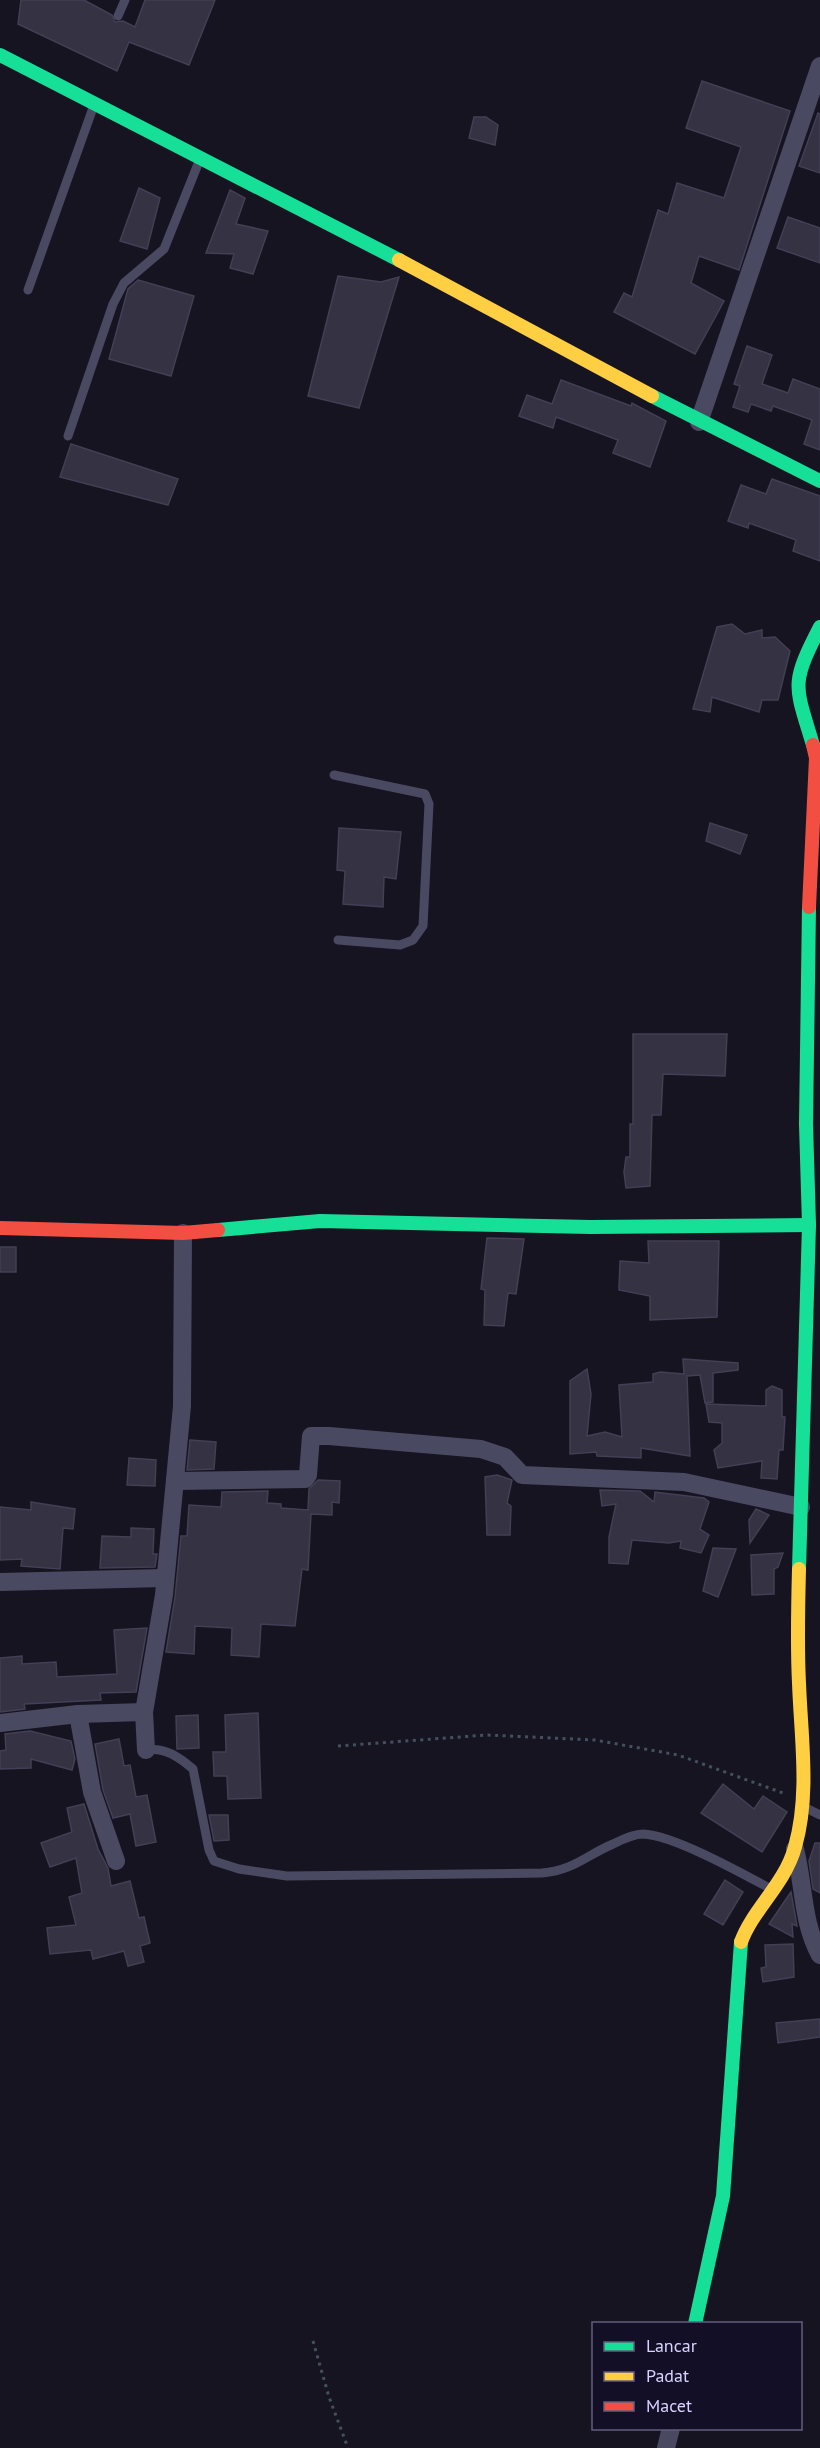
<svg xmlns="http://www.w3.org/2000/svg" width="820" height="2448" font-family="'PT Sans',sans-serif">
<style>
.building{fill:#343243;stroke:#433f54;stroke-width:1.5}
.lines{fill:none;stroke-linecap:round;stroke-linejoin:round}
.path{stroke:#44505f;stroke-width:3;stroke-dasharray:3 4.5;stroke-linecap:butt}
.lane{stroke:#4a4962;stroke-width:9}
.street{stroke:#4a4962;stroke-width:18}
.fast{stroke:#16e098;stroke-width:14}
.slow{stroke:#ffcf43;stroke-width:14}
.jam{stroke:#f24e42;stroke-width:14}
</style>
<rect width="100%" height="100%" fill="#161421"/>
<g class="building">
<polygon points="21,0 84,0 112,15 115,22 123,21 135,27 145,0 215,0 189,65 129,42 117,71 18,24"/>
<polygon points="702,81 790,111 739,270 699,256 691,283 724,301 695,354 614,312 624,293 632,297 658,210 668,214 677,183 724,198 741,147 686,128"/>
<polygon points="818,113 820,114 820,173 799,166"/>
<polygon points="474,117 486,117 498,125 495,145 469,138"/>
<polygon points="139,188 160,198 147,249 120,241"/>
<polygon points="230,190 245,198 236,224 268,231 253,274 230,268 234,254 206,253"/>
<polygon points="788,217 820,228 820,263 777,248"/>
<polygon points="338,276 381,282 399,277 359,408 308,396"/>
<polygon points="138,280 194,296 171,376 109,359 128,289"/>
<polygon points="747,346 772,355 762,384 788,393 793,379 820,389 820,450 804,444 812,420 773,406 771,411 751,404 748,412 733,407 740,386 734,384"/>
<polygon points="561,380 631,406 632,403 666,421 650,467 613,453 618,440 556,417 553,428 519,416 527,395 552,404"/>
<polygon points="71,444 178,479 168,505 60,477"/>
<polygon points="772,479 820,496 820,561 793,551 796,540 749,523 748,528 728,521 741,485 766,494"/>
<polygon points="732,624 745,634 762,630 762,638 775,637 790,651 778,700 762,700 759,712 712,697 710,712 693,709 717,627"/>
<polygon points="710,823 747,835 740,854 706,841"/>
<polygon points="339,828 401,832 396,879 384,877 383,907 343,904 345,871 337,870"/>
<polygon points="633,1034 727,1034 725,1076 663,1074 661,1115 652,1115 650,1186 626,1188 624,1172 626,1157 630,1157 630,1124 633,1124"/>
<polygon points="487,1238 524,1239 516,1294 508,1293 504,1326 484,1325 485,1290 481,1289"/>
<polygon points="648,1241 719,1241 717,1317 650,1320 650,1296 619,1290 620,1261 649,1263"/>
<rect x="0" y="1247" width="16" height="25"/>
<polygon points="683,1359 738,1363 738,1370 713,1373 713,1402 705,1403 700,1375 687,1376 690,1456 641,1448 641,1458 597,1456 596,1452 570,1454 570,1381 587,1369 591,1394 587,1436 605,1432 622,1437 619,1385 653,1382 653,1374 660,1372 684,1374"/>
<polygon points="772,1386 782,1390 782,1417 785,1417 783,1450 779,1450 777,1479 761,1478 762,1461 718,1468 714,1450 722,1443 722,1423 709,1422 706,1404 766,1406 766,1390"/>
<polygon points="190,1440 216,1442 214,1469 187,1470"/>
<polygon points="129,1458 156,1460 155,1486 127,1485"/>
<polygon points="497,1475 512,1480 507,1503 511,1506 510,1535 487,1535 485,1477"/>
<polygon points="318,1480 340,1481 339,1503 332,1502 332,1515 311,1514 308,1570 302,1569 295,1626 261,1624 259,1657 231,1655 232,1628 195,1626 194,1654 166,1652 175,1597 181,1536 187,1536 189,1505 221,1507 222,1492 268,1491 267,1503 281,1504 281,1508 308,1510 309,1489"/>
<polygon points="600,1490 640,1491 654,1502 655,1492 704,1498 709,1502 700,1529 709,1535 701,1553 680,1548 681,1541 669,1543 632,1540 628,1564 609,1563 609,1537 616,1504 602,1506"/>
<polygon points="31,1502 75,1509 73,1529 63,1528 60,1569 21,1566 22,1559 0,1560 0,1507 31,1510"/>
<polygon points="756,1509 769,1515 750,1543 749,1520"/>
<polygon points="131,1528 154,1529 153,1554 157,1554 155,1567 100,1568 102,1536 131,1537"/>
<polygon points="713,1548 736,1549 718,1597 703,1591"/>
<polygon points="783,1553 778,1567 774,1569 774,1594 752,1595 751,1555"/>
<polygon points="147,1628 136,1692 100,1693 101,1700 24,1704 25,1709 0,1712 0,1658 22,1656 22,1664 56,1662 57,1677 117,1674 114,1630"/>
<polygon points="258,1713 261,1798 228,1799 227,1776 214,1776 213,1752 226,1752 225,1715"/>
<polygon points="198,1715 199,1748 177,1749 176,1716"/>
<polygon points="30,1731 71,1741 75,1759 72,1770 31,1759 31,1768 0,1769 0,1751 6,1750 5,1734"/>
<polygon points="119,1739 124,1766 130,1765 136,1797 147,1795 156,1842 136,1846 130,1814 113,1818 103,1790 95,1744"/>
<polygon points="723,1784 754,1809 763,1796 787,1812 762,1852 701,1813"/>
<polygon points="84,1804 98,1849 108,1868 111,1886 130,1881 139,1918 144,1917 150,1943 140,1946 144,1962 128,1966 124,1951 93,1959 91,1950 50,1954 47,1928 76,1925 69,1897 82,1893 76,1858 50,1867 41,1843 72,1832 67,1808"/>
<polygon points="209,1815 228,1815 229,1840 214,1841"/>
<polygon points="815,1843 820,1843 820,1893 813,1889 809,1861"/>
<polygon points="725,1880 743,1892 723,1925 704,1914"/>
<polygon points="791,1892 797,1926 792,1924 793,1937 769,1924"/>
<polygon points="793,1944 794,1977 763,1982 761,1968 766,1967 765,1945"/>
<polygon points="820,2019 820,2037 778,2043 776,2023"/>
</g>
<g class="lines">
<g class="path">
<polyline points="338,1746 487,1735 595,1740 678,1755 783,1793"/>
<polyline points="313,2341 329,2397 348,2448"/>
</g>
<g class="lane">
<polyline points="118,16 125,0"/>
<polyline points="28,290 94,105"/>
<polyline points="68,436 113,304 124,283 164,249 200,159"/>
<polyline points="334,775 425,794 429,804 423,926 413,940 400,945 338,940"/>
<path d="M146,1750C165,1747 179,1757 193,1769L209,1850L214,1861L239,1869L287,1876L542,1873C574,1870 585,1856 613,1844C621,1840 634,1834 643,1834C674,1835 745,1875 773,1890"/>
<polyline points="804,1807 820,1815"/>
</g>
<g class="street">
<polyline points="699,422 820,66"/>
<polyline points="176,1481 305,1479 308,1475 311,1436 329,1436 481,1449 505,1457 522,1475 684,1482 801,1507"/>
<polyline points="0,1582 164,1578"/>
<polyline points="78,1714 92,1792 116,1861"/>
<polyline points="0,1723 78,1714 144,1712"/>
<polyline points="146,1750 144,1712 164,1595 182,1406 183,1233"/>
<path d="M795,1849C804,1884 802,1923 820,1955"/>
<polyline points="666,2448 671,2428"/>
</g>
<g class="fast">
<polyline points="0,55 399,260"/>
<polyline points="652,396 820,481"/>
<path d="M813,745C795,685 790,685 820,627"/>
<polyline points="218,1230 320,1221 591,1227 809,1225"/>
<polyline points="799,1569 809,1225 806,1124 809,907"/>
<polyline points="695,2324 723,2196 741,1942"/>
</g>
<g class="slow">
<polyline points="399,260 652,396"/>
<path d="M741,1942C753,1909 785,1884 795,1847C810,1794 801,1738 799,1683C797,1645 798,1607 799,1569"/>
</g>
<g class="jam">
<polyline points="809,907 816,758 813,745"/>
<polyline points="0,1228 183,1233 218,1230"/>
</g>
</g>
<rect x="592" y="2322" width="210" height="108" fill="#130f26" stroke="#625e7d" stroke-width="1.5"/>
<rect x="604" y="2342" width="30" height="9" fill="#16e098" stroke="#625e7d" stroke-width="1.5"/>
<text x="646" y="2352" font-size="18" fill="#d9d4ff">Lancar</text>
<rect x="604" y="2372" width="30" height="9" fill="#ffcf43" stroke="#625e7d" stroke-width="1.5"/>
<text x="646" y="2382" font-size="18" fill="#d9d4ff">Padat</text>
<rect x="604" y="2402" width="30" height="9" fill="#f24e42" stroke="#625e7d" stroke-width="1.5"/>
<text x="646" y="2412" font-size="18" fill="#d9d4ff">Macet</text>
</svg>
